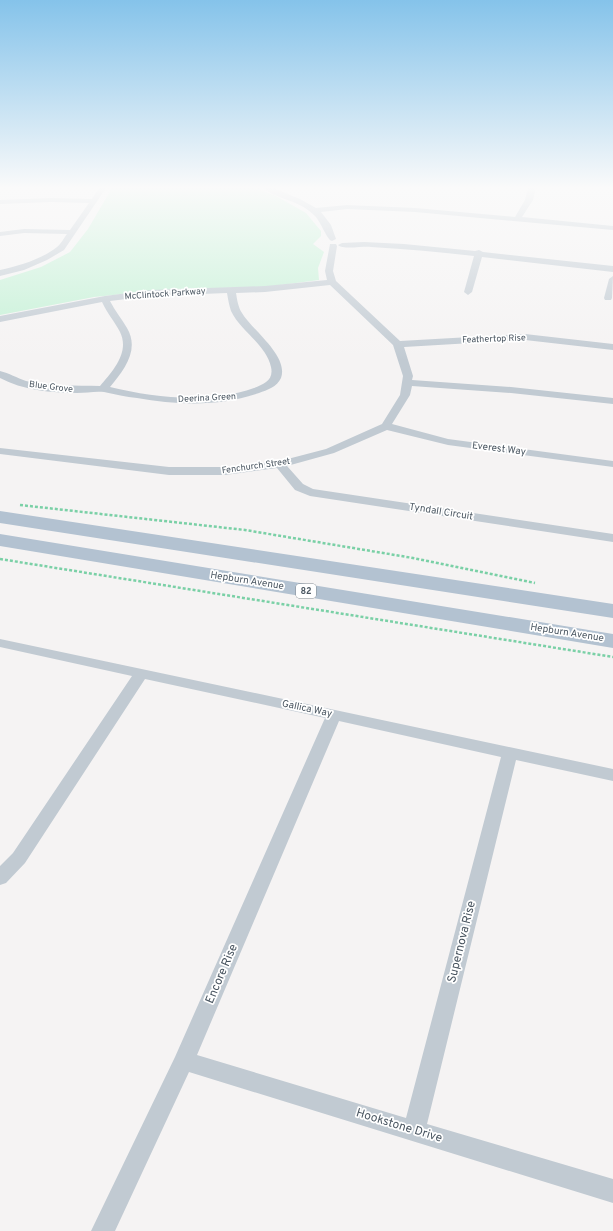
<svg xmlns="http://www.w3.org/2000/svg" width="613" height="1231" font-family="Overpass,sans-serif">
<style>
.green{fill:#c3f1d5}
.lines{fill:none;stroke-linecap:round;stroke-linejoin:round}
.path{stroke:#7ad0a6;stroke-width:2.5;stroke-dasharray:3 2;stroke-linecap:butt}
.street{fill:#c1cad2;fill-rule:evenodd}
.primary{fill:#b3c2d1;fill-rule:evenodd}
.labels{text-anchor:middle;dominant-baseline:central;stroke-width:3.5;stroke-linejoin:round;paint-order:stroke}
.far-street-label{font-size:9px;fill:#4a5661;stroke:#fff}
.shield{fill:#fff;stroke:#808990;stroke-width:1}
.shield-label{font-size:9px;font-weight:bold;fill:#4a5661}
.street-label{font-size:10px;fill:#4a5661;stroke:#fff}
.near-street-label{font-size:12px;fill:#4a5661;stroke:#fff}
</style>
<rect width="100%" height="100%" fill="#f5f3f3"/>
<polygon class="green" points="112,188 256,188 276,196 306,213 321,231 321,236 313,244 324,252 318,268 319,280 265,287 171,289 94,297 0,315 0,280 41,267 70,252 88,229"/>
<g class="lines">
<g class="path">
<polyline points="20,505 245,530 413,558 535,583"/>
<polyline points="0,559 613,657"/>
</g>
<g class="street">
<path d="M99,188H106L64,250L47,260L24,270L0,276V270C19,266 42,259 57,247C61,244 64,238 67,234L24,233L0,236V232L24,229L70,230L89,203L51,202L0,204V200L51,198L92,199Z"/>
<path d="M263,188H273L300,199L316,208L347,205L415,208L515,217L525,200L528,188H536L533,200L522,217L613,226V230L415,212L347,209L321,212L331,225L336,239L332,241C327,240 321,222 315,216C300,200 278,200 263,188Z"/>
<path d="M364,242L404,244L475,251L479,250L483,252L613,266V272L482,257L472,292L468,295L464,292L474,256C440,252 406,249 371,247C363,246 343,250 338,245L342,243Z"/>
<path d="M330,244H336L337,246L333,271L336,281L400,341L525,334L613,344V350L525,340L404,347L413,376L412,380L511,387L613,398V404L511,393L412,386L410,395L392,424L448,439L613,461V467L448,445L387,430L334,453L287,466L303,484L313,489L613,534V542L310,496L295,490L277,468L225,475H169L0,454V448L169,467H225L280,461L326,449L382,424L400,395L403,376L393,345L330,285L265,292L236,293C237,299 238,307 242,313C252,330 289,356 281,378C277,387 267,390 259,393C220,407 177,405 137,398C126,397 115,394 104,392C95,391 86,393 77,393C52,393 22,390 0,378V371C9,373 17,378 26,381C51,387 75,385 100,386C113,371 130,352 120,332C115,322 107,313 102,302L0,322V316L105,296L151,290L265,286L327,280L325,271ZM227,293C228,299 229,305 231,311C241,332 266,344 271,367C274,380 264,384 254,388C209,404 156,398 110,387C124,370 140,350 127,328C122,319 115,311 110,301L151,296Z"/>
<polygon points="613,276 612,298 611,300 605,300 604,298 609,279"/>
<path d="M0,639L613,769V781L516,760L427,1124L613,1179V1203L189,1072L115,1231H91L175,1057L325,718L145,679L25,863L6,883L0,885V866L13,853L132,676L0,647ZM339,721L501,757L406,1118L197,1055Z"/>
</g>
<g class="primary">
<polygon points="0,511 613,604 613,618 0,523"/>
<polygon points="0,534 613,634 613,648 0,546"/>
</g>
</g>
<linearGradient id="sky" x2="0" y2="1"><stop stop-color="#85c3ea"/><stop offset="0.52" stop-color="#fafafa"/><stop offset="1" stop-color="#fafafa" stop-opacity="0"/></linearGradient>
<rect width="613" height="361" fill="url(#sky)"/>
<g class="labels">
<g class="far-street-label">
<text transform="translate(165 294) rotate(-4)">McClintock Parkway</text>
<text transform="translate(494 339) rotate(-2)">Feathertop Rise</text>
<text transform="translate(51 387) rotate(7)">Blue Grove</text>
<text transform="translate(207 398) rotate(-3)">Deerina Green</text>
<text transform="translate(256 466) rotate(-8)">Fenchurch Street</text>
</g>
<rect class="shield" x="296" y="584" width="20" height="14" rx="3"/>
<g class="shield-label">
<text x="306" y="591">82</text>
</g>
<g class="street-label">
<text transform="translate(499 449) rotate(7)">Everest Way</text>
<text transform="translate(441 512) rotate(9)">Tyndall Circuit</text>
<text transform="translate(247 581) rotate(9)">Hepburn Avenue</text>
<text transform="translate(567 633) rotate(9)">Hepburn Avenue</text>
<text transform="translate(307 709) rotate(12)">Gallica Way</text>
</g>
<g class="near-street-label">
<text transform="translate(462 942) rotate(-76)">Supernova Rise</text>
<text transform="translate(222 974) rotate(-67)">Encore Rise</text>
<text transform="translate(399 1126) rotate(17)">Hookstone Drive</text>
</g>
</g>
</svg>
